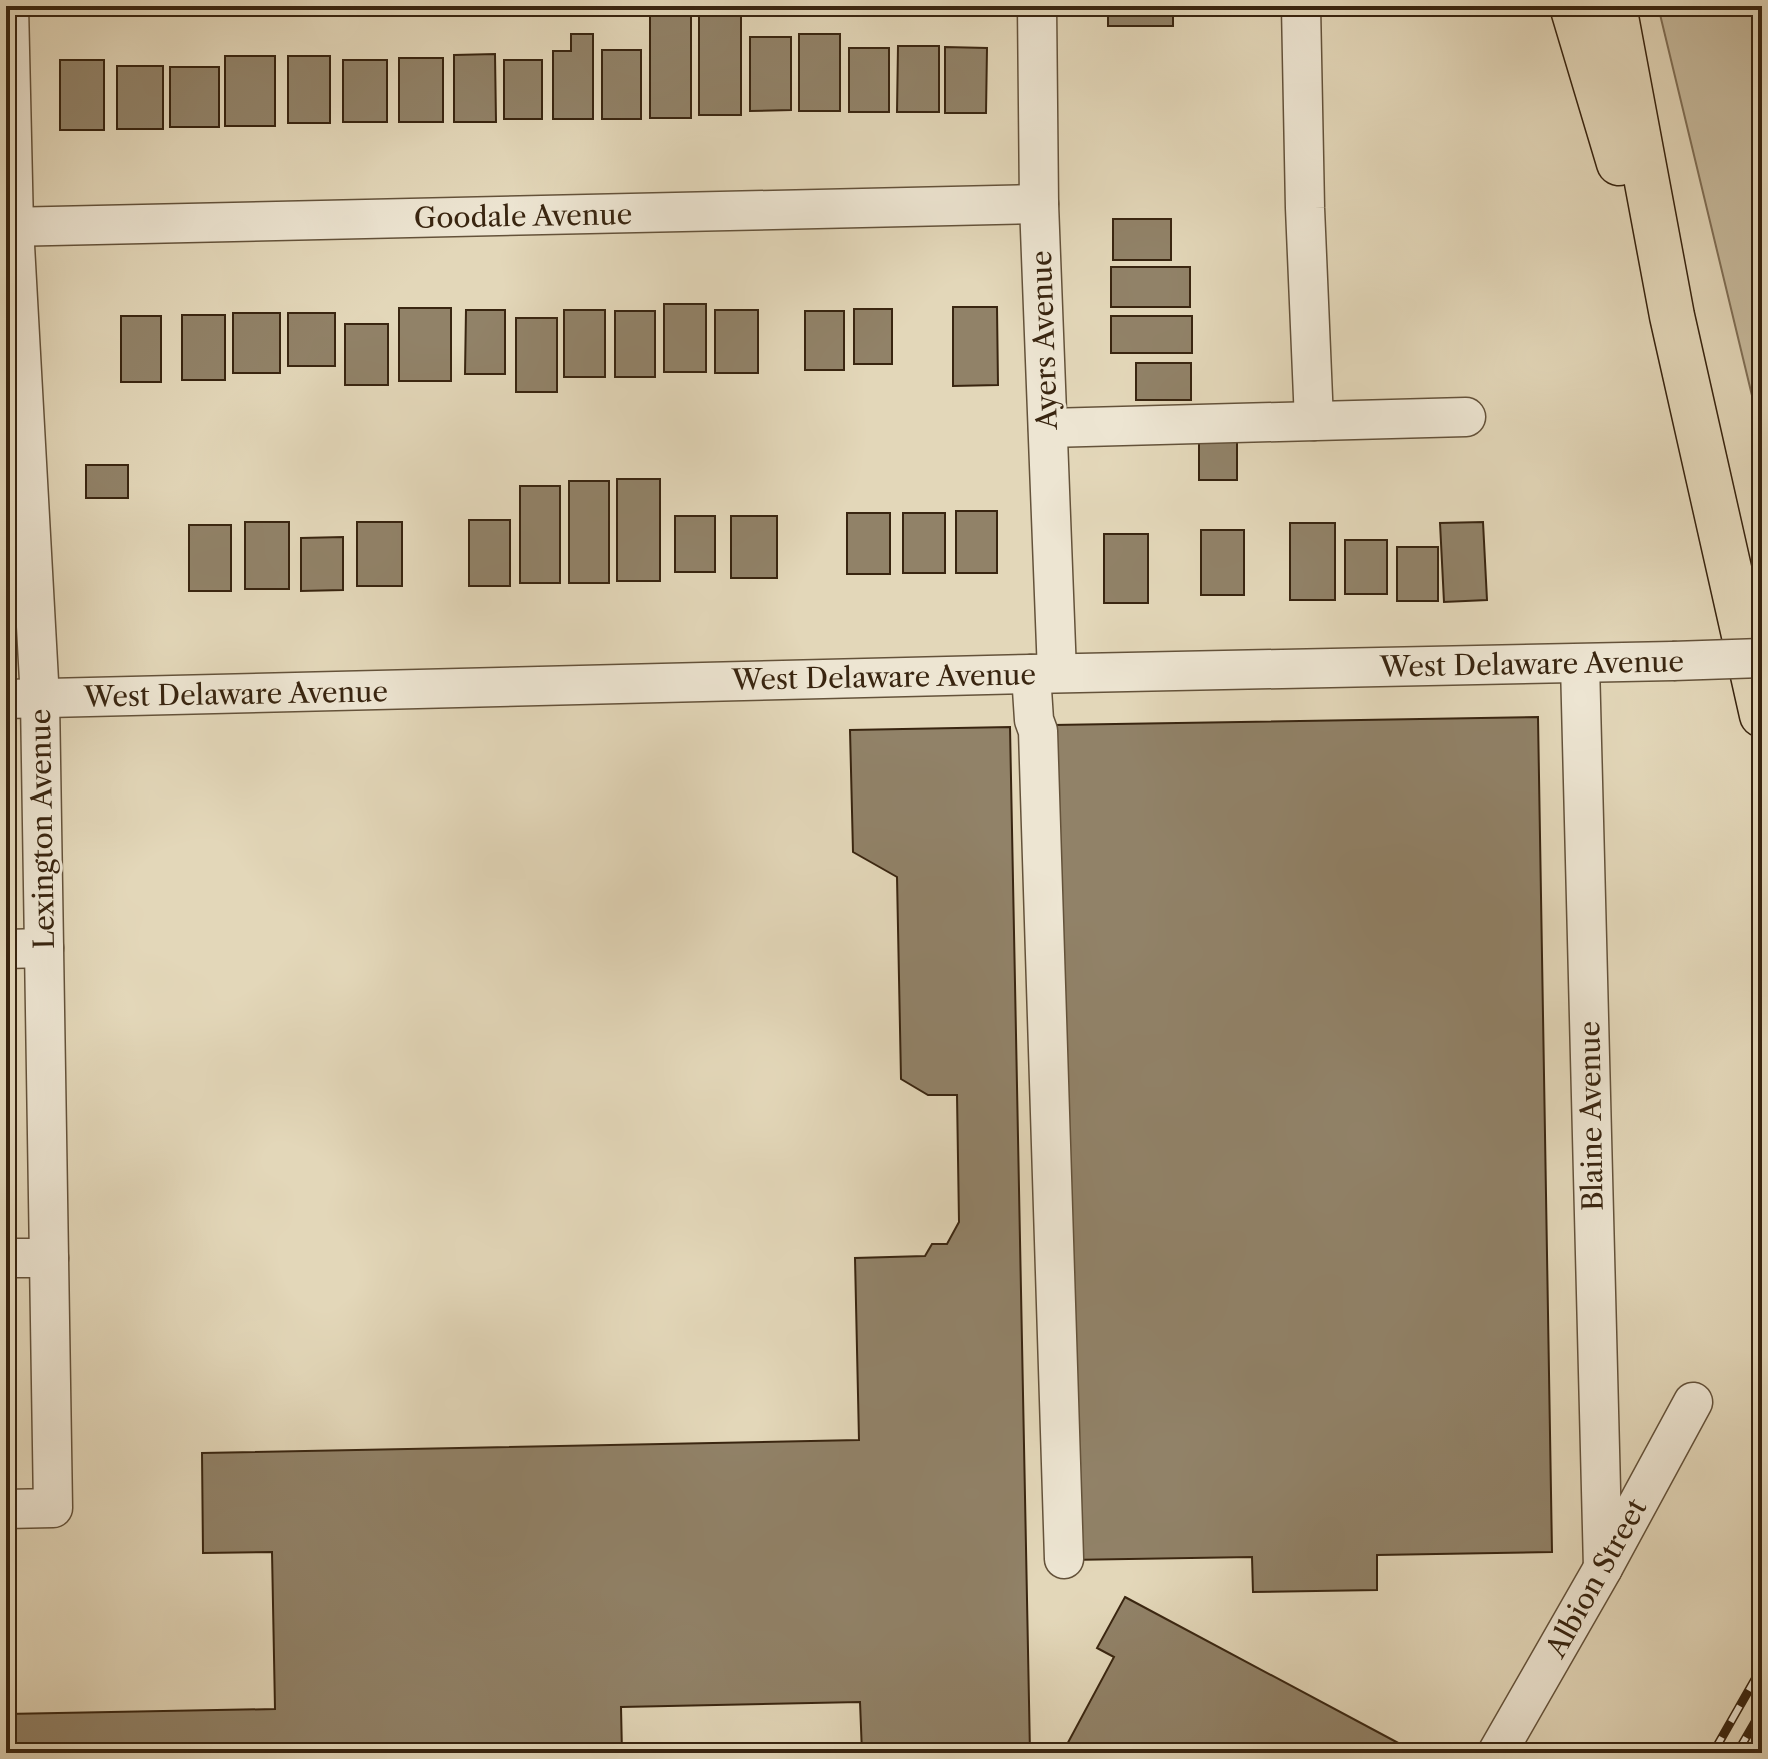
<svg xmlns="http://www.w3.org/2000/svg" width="1768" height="1759" font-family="'Libre Caslon Text',serif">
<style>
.green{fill:#c6b99c;stroke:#806f56;stroke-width:2}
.building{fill:#918268;stroke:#392510;stroke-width:2}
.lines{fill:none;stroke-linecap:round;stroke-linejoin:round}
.minor-casing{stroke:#64523a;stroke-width:41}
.highway-casing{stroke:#392510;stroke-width:47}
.minor{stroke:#ede5d2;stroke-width:38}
.highway{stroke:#e3d7b9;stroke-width:44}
.rail-casing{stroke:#392510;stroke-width:9}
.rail{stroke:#ede5d2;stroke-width:6;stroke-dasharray:18;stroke-linecap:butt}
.minor-bridge-casing{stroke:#64523a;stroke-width:41;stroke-linecap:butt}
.minor-bridge{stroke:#ede5d2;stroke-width:38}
.labels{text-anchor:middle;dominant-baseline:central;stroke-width:6;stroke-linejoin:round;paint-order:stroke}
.street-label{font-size:28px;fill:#392510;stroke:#ede5d2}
</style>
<rect width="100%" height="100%" fill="#e3d7b9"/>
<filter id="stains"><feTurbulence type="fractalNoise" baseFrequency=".0025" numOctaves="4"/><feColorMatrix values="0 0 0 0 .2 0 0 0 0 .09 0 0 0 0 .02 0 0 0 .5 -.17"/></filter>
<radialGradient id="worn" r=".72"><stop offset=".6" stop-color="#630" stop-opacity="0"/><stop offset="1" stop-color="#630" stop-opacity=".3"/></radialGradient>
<polygon class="green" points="1658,6 1762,6 1762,437"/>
<g class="building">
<rect x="931" y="6" width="57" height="8"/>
<rect x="1108" y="6" width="65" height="20"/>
<rect x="650" y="15" width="41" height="103"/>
<rect x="699" y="15" width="42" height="100"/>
<polygon points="571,34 593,34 593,119 553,119 553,51 571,51"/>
<rect x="799" y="34" width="41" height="77"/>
<polygon points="750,37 791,37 791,110 750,111"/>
<polygon points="898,46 939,46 939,112 897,112"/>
<polygon points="945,47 987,48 986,113 945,113"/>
<rect x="849" y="48" width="40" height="64"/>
<rect x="602" y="50" width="39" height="69"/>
<polygon points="495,54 496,122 454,122 454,55"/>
<rect x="225" y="56" width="50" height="70"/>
<rect x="288" y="56" width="42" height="67"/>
<rect x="399" y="58" width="44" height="64"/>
<rect x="60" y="60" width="44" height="70"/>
<rect x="343" y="60" width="44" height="62"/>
<rect x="504" y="60" width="38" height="59"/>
<rect x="117" y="66" width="46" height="63"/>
<rect x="170" y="67" width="49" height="60"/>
<rect x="1113" y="219" width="58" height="41"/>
<rect x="1111" y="267" width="79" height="40"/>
<rect x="664" y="304" width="42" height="68"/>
<polygon points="953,307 997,307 998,385 953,386"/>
<rect x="399" y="308" width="52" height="73"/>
<rect x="854" y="309" width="38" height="55"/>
<polygon points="466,310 505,310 505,374 465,374"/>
<rect x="564" y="310" width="41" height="67"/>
<rect x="715" y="310" width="43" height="63"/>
<rect x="615" y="311" width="40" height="66"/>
<rect x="805" y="311" width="39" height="59"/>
<rect x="233" y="313" width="47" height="60"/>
<rect x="288" y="313" width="47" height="53"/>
<rect x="182" y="315" width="43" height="65"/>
<rect x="121" y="316" width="40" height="66"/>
<rect x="1111" y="316" width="81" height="37"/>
<rect x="516" y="318" width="41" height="74"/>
<rect x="345" y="324" width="43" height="61"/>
<rect x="1136" y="363" width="55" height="37"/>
<rect x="1199" y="440" width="38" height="40"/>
<rect x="86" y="465" width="42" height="33"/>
<rect x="617" y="479" width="43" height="102"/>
<rect x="569" y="481" width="40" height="102"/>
<rect x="520" y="486" width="40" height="97"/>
<rect x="956" y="511" width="41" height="62"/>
<rect x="847" y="513" width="43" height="61"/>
<rect x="903" y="513" width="42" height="60"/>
<rect x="675" y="516" width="40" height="56"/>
<rect x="731" y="516" width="46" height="62"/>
<rect x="469" y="520" width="41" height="66"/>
<rect x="245" y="522" width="44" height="67"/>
<rect x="357" y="522" width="45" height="64"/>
<polygon points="1483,522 1487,600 1444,602 1440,523"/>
<rect x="1290" y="523" width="45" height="77"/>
<rect x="189" y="525" width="42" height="66"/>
<rect x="1201" y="530" width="43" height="65"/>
<rect x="1104" y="534" width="44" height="69"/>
<polygon points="343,537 343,590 301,591 301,538"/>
<rect x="1345" y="540" width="42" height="54"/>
<rect x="1397" y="547" width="41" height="54"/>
<polygon points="1538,717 1552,1552 1377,1555 1377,1590 1253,1592 1252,1557 1068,1560 1053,725"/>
<polygon points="1010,727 1030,1753 862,1753 860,1702 621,1707 622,1753 6,1753 6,1714 275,1709 272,1552 203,1553 202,1453 859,1440 855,1258 925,1256 932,1244 947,1244 959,1222 957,1095 928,1095 901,1079 897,877 853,852 850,730"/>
<polygon points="1125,1597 1417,1753 1071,1753 1064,1750 1114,1657 1097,1648"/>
</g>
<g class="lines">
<defs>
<g id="minor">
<polyline points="1037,6 1039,204 1057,673"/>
<polyline points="1301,6 1305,208 1314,421"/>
<polyline points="6,227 1039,204"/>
<polyline points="1048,428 1466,417"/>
<polyline points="1580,664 1603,1568"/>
<polyline points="1031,674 1034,720 1038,731 1064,1559"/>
<polyline points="6,699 1031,674 1673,661"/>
<polyline points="6,949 44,948"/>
<polyline points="6,1258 49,1258"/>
<polyline points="6,1509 53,1508 40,699 14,227 9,6"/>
<polyline points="1497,1753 1603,1568 1693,1402"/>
</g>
<g id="highway">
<polyline points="1572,6 1619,163"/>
<polyline points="1614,6 1672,316 1762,715"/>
</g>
</defs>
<use href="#minor" class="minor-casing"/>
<use href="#highway" class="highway-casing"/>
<use href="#minor" class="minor"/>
<use href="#highway" class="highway"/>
<defs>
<g id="rail">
<polyline points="1713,1753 1762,1667"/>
<polyline points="1737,1753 1762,1710"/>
</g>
</defs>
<use href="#rail" class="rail-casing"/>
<use href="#rail" class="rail"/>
<defs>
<polyline id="minor-bridge" points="1673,661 1762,658"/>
</defs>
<use href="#minor-bridge" class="minor-bridge-casing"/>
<use href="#minor-bridge" class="minor-bridge"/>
</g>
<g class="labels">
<g class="street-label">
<text transform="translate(523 216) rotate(-1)">Goodale Avenue</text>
<text transform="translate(1044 340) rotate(-92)">Ayers Avenue</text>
<text transform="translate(1532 664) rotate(-1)">West Delaware Avenue</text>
<text transform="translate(884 677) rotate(-1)">West Delaware Avenue</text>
<text transform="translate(236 694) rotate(-1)">West Delaware Avenue</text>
<text transform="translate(42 829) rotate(-91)">Lexington Avenue</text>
<text transform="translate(1591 1116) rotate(-91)">Blaine Avenue</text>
<text transform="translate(1596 1578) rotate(-61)">Albion Street</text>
</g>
</g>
<rect width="1768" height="1759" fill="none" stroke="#e3d7b9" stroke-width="32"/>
<rect x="8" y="8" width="1752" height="1743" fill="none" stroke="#392510" stroke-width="4"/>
<rect x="16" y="16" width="1736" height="1727" fill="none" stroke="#392510" stroke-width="2"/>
<rect width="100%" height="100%" filter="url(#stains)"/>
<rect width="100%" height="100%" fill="url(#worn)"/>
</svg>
